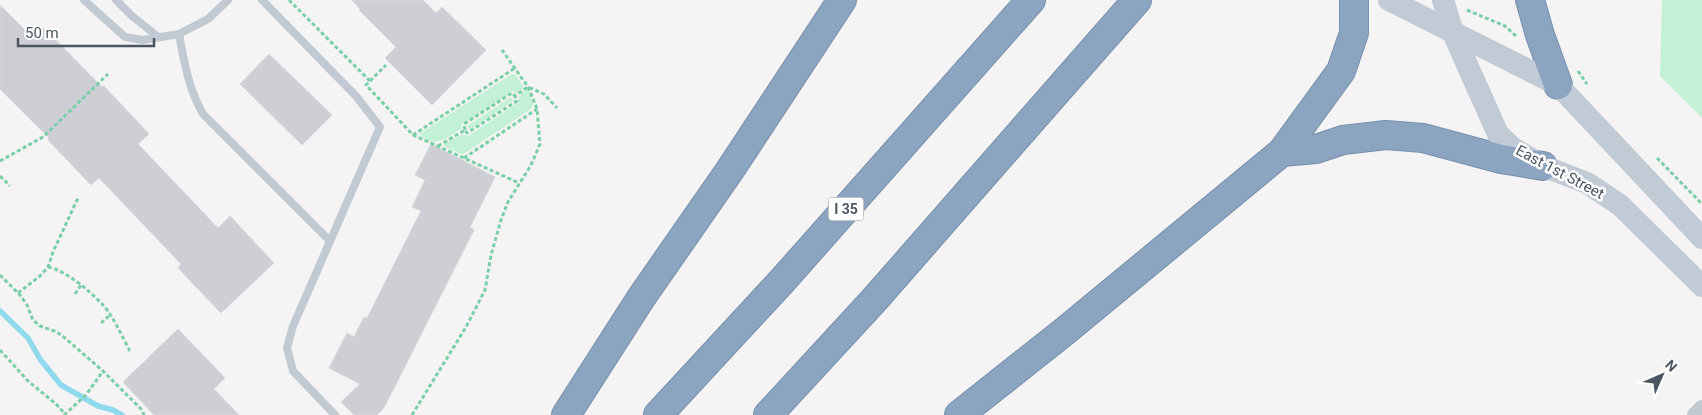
<svg xmlns="http://www.w3.org/2000/svg" width="1702" height="415" font-family="Roboto,sans-serif">
<style>
.green{fill:#c3f1d5}
.lines{fill:none;stroke-linecap:round;stroke-linejoin:round}
.stream{stroke:#90daee;stroke-width:5.5}
.building{fill:#cdcfd5;stroke:#d7d9de}
.motorway-casing{stroke:#7690ad;stroke-width:30}
.path{stroke:#7ad0a6;stroke-width:3;stroke-dasharray:4 2.5;stroke-linecap:butt}
.service{stroke:#c1cad2;stroke-width:8}
.minor{stroke:#c1cad2;stroke-width:16}
.secondary{stroke:#c1cbd6;stroke-width:22}
.motorway{stroke:#8ba5c1;stroke-width:28}
.labels{text-anchor:middle;dominant-baseline:central;stroke-width:5;stroke-linejoin:round;paint-order:stroke}
.shield{fill:#fff;stroke:#808990;stroke-width:1}
.shield-label{font-size:14px;font-weight:bold;fill:#4a5661}
.street-label{font-size:15px;fill:#4a5661;stroke:#fff}
</style>
<rect width="100%" height="100%" fill="#f5f3f3"/>
<g class="green">
<polygon points="1662,0 1702,0 1702,118 1660,76"/>
<path d="M512,74L516,75L524,88L516,93L513,91L462,124L461,129C444,139 436,149 419,134Z"/>
<polygon points="528,90 533,105 531,109 465,153 461,154 444,146 444,144 463,134 468,136 519,102 519,97 523,92"/>
<polygon points="511,97 513,101 470,130 467,126"/>
</g>
<g class="lines">
<polyline class="stream" points="0,311 28,338 40,359 61,385 98,406 113,410 122,415"/>
</g>
<g class="building">
<polygon points="352,0 423,0 436,13 442,7 486,50 432,105 385,58 396,47 359,10 360,9"/>
<polygon points="0,5 33,38 44,28 102,87 104,86 149,134 138,144 218,228 230,216 274,263 221,313 178,268 181,264 99,178 91,185 48,140 49,138 0,89"/>
<polygon points="269,54 332,115 302,145 240,84"/>
<polygon points="431,144 495,177 470,227 474,230 384,408 377,415 354,415 341,402 360,384 329,368 347,333 354,337 364,317 367,318 421,211 412,207 425,180 415,175"/>
<polygon points="178,329 225,378 214,389 239,415 154,415 123,382"/>
</g>
<g class="lines">
<defs>
<g id="motorway">
<polyline points="1530,0 1540,35 1558,85"/>
<polyline points="1282,152 1316,149 1343,140 1386,135 1423,138 1501,159 1543,166"/>
<polyline points="566,415 641,298 730,170 842,0"/>
<polyline points="658,415 782,281 1031,0"/>
<polyline points="768,415 875,299 1137,0"/>
<polyline points="959,415 1065,331 1282,152 1341,71 1354,33 1354,0"/>
</g>
</defs>
<use href="#motorway" class="motorway-casing"/>
<g class="path">
<polyline points="289,0 370,81 366,85 413,135 519,183"/>
<polyline points="1467,10 1505,26 1516,36"/>
<polyline points="1578,71 1587,84"/>
<polyline points="370,81 386,65"/>
<polyline points="465,130 464,124 512,93 515,96"/>
<polyline points="413,135 515,68"/>
<polyline points="438,146 465,130 467,133 517,101 515,96 528,87 544,94 557,108"/>
<polyline points="464,158 537,109"/>
<polyline points="1657,158 1702,204"/>
<polyline points="0,161 43,137 108,74"/>
<polyline points="0,176 10,186"/>
<path d="M48,267C65,270 90,291 102,304C113,315 122,337 130,351"/>
<polyline points="0,275 20,295 27,305 33,320 40,326 57,332 65,338 103,371 142,410 144,415"/>
<polyline points="18,293 40,276 48,267 53,252 78,198"/>
<polyline points="75,294 81,285"/>
<polyline points="101,323 110,315"/>
<polyline points="0,350 28,381 56,404 66,415"/>
<polyline points="64,415 86,395 103,371"/>
<polyline points="412,415 466,327 485,290 491,255 501,220 508,202 531,165 540,144 537,109 528,87 502,50"/>
</g>
<g class="service">
<polyline points="84,0 125,37 143,40 179,34"/>
<polyline points="116,0 132,16 157,36"/>
<path d="M228,0L208,19L179,34C184,62 189,90 203,114L330,241"/>
<polyline points="262,0 356,96 380,127 293,326 287,348 293,371 335,415"/>
</g>
<polyline class="minor" points="1695,415 1702,408"/>
<g class="secondary">
<polyline points="1389,0 1558,85 1702,238"/>
<polyline points="1443,0 1453,33 1498,134 1513,148 1543,166 1587,183 1620,205 1702,286"/>
</g>
<use href="#motorway" class="motorway"/>
</g>
<g class="labels">
<rect class="shield" x="828.5" y="197.5" width="35" height="23" rx="4"/>
<g class="shield-label">
<text x="846" y="209">I 35</text>
</g>
<g class="street-label">
<text transform="translate(1560 172) rotate(28)">East 1st Street</text>
</g>
</g>
<g transform="translate(1662 375) rotate(45)" stroke="#ffffff" stroke-width="4" paint-order="stroke">
<path d="M0-4L9 19L0 12L-9 19Z" fill="#4a5661"/>
<text y="-8" font-size="14" font-weight="bold" text-anchor="middle" fill="#4a5661">N</text>
</g>
<path d="M18 38v8h136v-8" fill="none" stroke="#4a5661" stroke-width="2.5"/>
<text x="25" y="38" font-size="15" fill="#4a5661" stroke="#ffffff" stroke-width="4" paint-order="stroke">50 m</text>
</svg>
